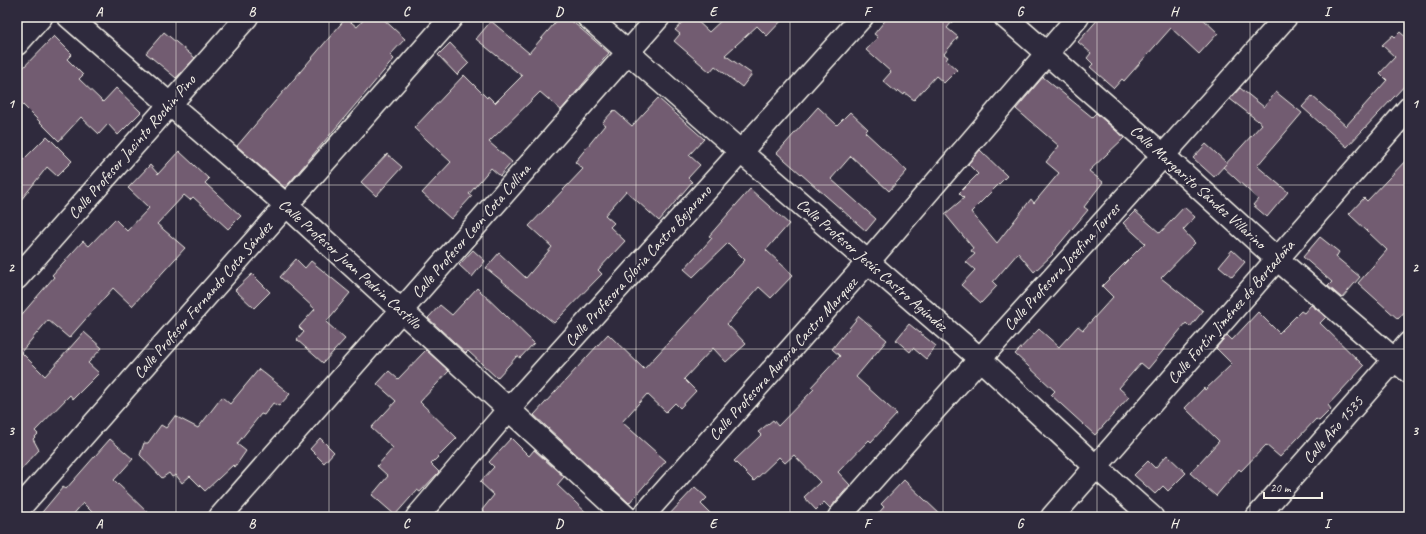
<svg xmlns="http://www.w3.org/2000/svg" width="1426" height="534" font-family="Caveat,sans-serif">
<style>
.building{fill:#725c71;stroke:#f4f1e8}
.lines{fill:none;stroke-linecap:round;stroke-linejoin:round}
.minor-casing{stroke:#f4f1e8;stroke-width:25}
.minor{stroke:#2f2a3d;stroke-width:22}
.grid{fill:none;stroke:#f4f1e8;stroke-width:1;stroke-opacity:0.55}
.labels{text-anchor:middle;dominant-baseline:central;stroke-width:3.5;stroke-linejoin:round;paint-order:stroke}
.street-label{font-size:16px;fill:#f4f1e8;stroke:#2f2a3d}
.neatline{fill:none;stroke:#f4f1e8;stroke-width:1.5}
.grid-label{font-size:13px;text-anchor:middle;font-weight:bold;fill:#f4f1e8}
</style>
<rect width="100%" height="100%" fill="#2f2a3d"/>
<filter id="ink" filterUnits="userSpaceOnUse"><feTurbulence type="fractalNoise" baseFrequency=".025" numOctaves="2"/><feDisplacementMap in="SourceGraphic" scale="8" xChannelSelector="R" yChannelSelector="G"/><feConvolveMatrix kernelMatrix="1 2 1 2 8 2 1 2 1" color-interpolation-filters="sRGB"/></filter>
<g filter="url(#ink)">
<g class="building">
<polygon points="366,17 381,17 405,39 390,55 394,59 285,188 237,146 346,18 357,27"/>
<polygon points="560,17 567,17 609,53 561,110 540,92 489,142 512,162 500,176 491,168 469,194 472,196 451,219 422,193 451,162 414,128 464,75 487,98 488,96 495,103 522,76 476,39 491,21 529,53"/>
<polygon points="687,17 693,17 709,32 725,17 785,17 767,36 757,26 725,55 752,74 742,87 715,66 710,72 674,41 680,34 675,30"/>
<polygon points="888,17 956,17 947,28 958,37 944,54 948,57 946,60 957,70 944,83 936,76 914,100 905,93 904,95 899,91 897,93 883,81 891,72 866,50 878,37 874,34"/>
<polygon points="1100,17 1201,17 1218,33 1199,54 1171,28 1124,81 1122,79 1114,88 1090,67 1093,64 1087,58 1091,53 1078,42"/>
<polygon points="164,32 195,58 176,78 146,53"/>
<polygon points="1400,32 1409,40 1409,81 1347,147 1302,107 1312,96 1346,126 1387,80 1380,73 1395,57 1382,45 1393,35 1395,37"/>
<polygon points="54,36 72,54 67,59 83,75 79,79 103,102 116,88 141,112 118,135 108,124 99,134 81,117 59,141 17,99 17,74"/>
<polygon points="450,43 469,63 457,75 438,55"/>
<polygon points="1043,77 1092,117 1096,113 1124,138 1089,171 1103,182 1084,207 1088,210 1052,253 1053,254 1034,272 1018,253 993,282 997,286 981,303 961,285 975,270 966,262 975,254 971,251 973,248 945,214 964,198 959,193 978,174 968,164 980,150 1007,176 971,212 997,243 1031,199 1034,203 1059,173 1046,162 1059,146 1016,109"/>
<polygon points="1240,88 1264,107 1276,92 1302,113 1257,166 1288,192 1267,217 1253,205 1258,199 1223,167 1262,124 1230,99"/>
<polygon points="658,98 704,139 689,155 700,165 688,178 692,182 659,221 626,191 605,215 614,223 610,227 625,241 598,270 602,274 554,323 486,268 499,253 526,278 552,247 529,226 583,169 575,162 605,125 602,123 614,110 632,126"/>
<polygon points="818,107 837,125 850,112 868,129 865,132 907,171 889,191 851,156 831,179 876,219 866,231 777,153"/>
<polygon points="47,136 72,161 57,176 47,167 17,205 17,166"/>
<polygon points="1206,144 1227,163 1214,177 1193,158"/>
<polygon points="179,151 209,179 205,183 241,216 228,229 193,197 190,200 184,195 157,224 185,248 132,306 113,288 69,338 48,320 21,352 45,376 84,332 102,348 88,363 99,373 73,399 70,395 35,431 38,434 33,439 39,450 17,474 17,320 54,277 52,275 83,241 89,246 115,219 127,231 149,208 128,188 150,165 158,174"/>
<polygon points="387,154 402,167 376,196 361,182"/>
<polygon points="1409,157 1409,307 1398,319 1358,283 1387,250 1349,214 1364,198 1367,201"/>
<polygon points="750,189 789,224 766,250 793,275 771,298 759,287 727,324 746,344 726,362 713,348 684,379 696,391 680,408 675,403 666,412 647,394 622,422 666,461 629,503 534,415 608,334 644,369 745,260 728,243 693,277 684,269 712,238 709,236"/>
<polygon points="1184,207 1195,217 1183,230 1195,243 1161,278 1203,311 1190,327 1186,323 1148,369 1141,363 1119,388 1129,397 1095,435 1051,395 1055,391 1015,354 1039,329 1059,347 1078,326 1083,330 1113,297 1102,286 1145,243 1123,223 1135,211 1160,233"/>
<polygon points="1320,237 1339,252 1336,257 1360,277 1342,298 1328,286 1332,282 1303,257"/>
<polygon points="473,250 485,261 472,277 459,265"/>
<polygon points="1232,250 1245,262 1232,277 1219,266"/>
<polygon points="296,259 305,268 311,261 350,293 326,322 345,339 323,363 297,340 304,332 299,327 315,309 280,277"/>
<polygon points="252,274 270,292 254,308 235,290"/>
<polygon points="477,288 534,343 520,358 517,356 497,378 468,351 466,353 428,318 440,305 452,315"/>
<polygon points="1311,305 1326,317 1320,323 1364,366 1328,405 1331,409 1319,421 1316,419 1280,457 1266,445 1241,471 1239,469 1216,496 1190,473 1219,441 1185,408 1204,388 1205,390 1232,364 1216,348 1227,335 1232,340 1258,312 1279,333 1301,311 1304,313"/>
<polygon points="859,316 887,340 856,377 897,414 871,442 869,440 838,472 850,485 830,508 824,502 816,510 804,497 820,482 794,455 785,463 779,457 754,481 734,461 761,435 758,432 773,420 778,426 814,389 811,387 840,356 832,349"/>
<polygon points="909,324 936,346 926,359 913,348 910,352 896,340"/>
<polygon points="426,350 449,371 420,402 457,438 431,464 439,472 420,492 417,490 395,515 372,495 388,476 377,466 393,448 371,428 396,401 377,384 389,371 398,379"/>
<polygon points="259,369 290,394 279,406 273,403 264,415 261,414 237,444 246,451 235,467 233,465 205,491 190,476 182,483 176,475 172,477 169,473 162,478 140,455 144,443 148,443 161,425 166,428 175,416 198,428 222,397 230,404"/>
<polygon points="320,438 334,452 324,463 310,449"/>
<polygon points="511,438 529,456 534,450 564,477 557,485 591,517 490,517 482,510 494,495 480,482 494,467 489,462"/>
<polygon points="110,439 133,459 114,480 152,517 97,517 83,503 71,517 38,517 63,487 66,489"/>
<polygon points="1167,455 1186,473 1168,491 1163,486 1155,494 1134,475 1148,461 1155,468"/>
<polygon points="904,480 943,517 875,517 884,507 881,504"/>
<polygon points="695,487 707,498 701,504 714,517 667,517"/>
</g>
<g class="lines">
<defs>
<g id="minor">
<polyline points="69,17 286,205 626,517"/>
<polyline points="588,17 741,152 979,358 1096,467 1152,517"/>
<polyline points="1005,17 1164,156 1277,259 1409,372"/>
<polyline points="17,44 41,17"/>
<polyline points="17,278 247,17"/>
<polyline points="17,511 452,17"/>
<polyline points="220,517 659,17"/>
<polyline points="417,517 509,409 862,17"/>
<polyline points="642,517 868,262 1078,17"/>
<path d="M839,517C987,349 1139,185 1286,17"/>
<polyline points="1052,517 1409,108"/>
<polyline points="1257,517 1409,343"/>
</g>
</defs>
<use href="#minor" class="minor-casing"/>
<use href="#minor" class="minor"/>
</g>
</g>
<path class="grid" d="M176,17V517M329,17V517M483,17V517M636,17V517M790,17V517M943,17V517M1097,17V517M1250,17V517M17,185H1409M17,349H1409"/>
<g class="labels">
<g class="street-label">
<text transform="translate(132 147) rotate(-49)">Calle Profesor Jacinto Rochin Pino</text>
<text transform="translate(1198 187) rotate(42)">Calle Margarito Sández Villarino</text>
<text transform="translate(471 231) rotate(-49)">Calle Profesor Leon Cota Collina</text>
<text transform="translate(350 264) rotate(42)">Calle Profesor Juan Pedrin Castillo</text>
<text transform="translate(872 265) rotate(41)">Calle Profesor Jesús Castro Agúndez</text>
<text transform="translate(638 266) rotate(-48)">Calle Profesora Gloria Castro Bejarano</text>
<text transform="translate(1062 267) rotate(-48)">Calle Profesora Josefina Torres</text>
<text transform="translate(203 300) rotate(-49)">Calle Profesor Fernando Cota Sández</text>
<text transform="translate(1231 312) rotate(-49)">Calle Fortín Jiménez de Bertadoña</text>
<text transform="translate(783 359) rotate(-48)">Calle Profesora Aurora Castro Marquez</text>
<text transform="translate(1333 430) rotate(-49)">Calle Año 1535</text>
</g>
</g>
<rect width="1426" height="534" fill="none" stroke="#2f2a3d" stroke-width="44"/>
<path d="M1264 492v6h58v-6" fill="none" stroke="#f4f1e8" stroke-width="2"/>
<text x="1270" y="492" font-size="12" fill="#f4f1e8" stroke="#2f2a3d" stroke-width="3" paint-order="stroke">20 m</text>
<rect x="22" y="22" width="1382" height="490" class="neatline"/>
<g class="grid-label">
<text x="99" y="16">A</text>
<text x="252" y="16">B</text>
<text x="406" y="16">C</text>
<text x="559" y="16">D</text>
<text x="713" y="16">E</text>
<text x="867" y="16">F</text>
<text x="1020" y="16">G</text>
<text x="1174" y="16">H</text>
<text x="1327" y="16">I</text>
<text x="11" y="108">1</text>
<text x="1415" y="108">1</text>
<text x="11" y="272">2</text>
<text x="1415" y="272">2</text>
<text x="11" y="435">3</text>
<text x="1415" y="435">3</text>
<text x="99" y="528">A</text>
<text x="252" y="528">B</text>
<text x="406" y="528">C</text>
<text x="559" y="528">D</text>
<text x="713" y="528">E</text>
<text x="867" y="528">F</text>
<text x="1020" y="528">G</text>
<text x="1174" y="528">H</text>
<text x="1327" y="528">I</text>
</g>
</svg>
